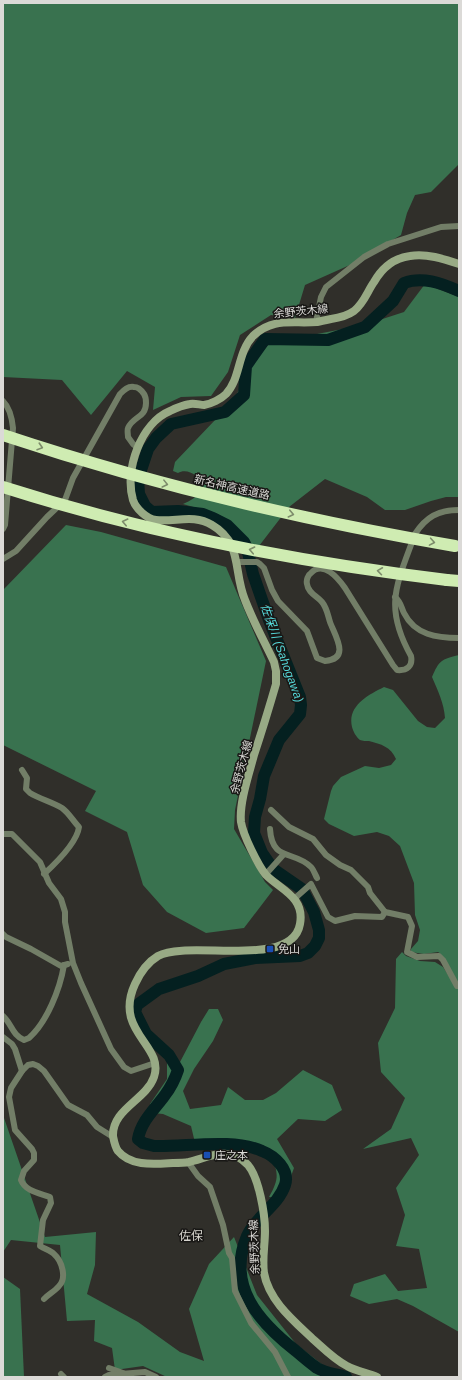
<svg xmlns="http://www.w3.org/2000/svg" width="462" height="1380" font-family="Helvetica,'Noto Sans JP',sans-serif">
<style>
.forest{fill:#39724f}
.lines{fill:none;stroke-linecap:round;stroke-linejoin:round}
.river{stroke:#042020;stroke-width:12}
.minor{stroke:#727e67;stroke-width:6}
.secondary{stroke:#98aa85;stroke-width:8}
.motorway{stroke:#cfecb2;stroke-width:12}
.motorway-bridge{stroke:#cfecb2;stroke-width:12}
.oneway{stroke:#7d8c6b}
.transit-dot{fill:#1a4fb4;stroke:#181715;stroke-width:1.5}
.labels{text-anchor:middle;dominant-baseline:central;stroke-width:3;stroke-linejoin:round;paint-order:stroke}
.street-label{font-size:11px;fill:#dbdad7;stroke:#181715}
.poi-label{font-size:11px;fill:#dbdad7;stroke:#181715;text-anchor:start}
.water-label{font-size:12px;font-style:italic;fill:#54d5d6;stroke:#181715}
.neighbourhood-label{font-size:12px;fill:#d6d4cd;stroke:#181715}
</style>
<rect width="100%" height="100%" fill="#302f2a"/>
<g class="forest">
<polygon points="3,3 459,3 459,164 431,192 415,195 407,213 401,235 352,264 305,285 295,318 271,315 240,335 228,372 211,396 181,397 153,410 155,387 127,371 91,415 62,380 3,377"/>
<path d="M425,284L459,297V497H446L431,501L405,510H385L367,497L325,479L289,507L259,546L255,554L250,555L246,537L233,524L218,514L183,504C190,501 198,497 200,490C205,478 188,467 178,473L173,471L175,462L216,419L237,394L250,365L270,343L364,325L404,312Z"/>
<polygon points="66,525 101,532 226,567 266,661 235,810 234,829 265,882 273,890 244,928 206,933 167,912 143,885 127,832 85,811 96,791 3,745 3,590"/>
<path d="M459,655V984C454,976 444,955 438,952L424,954L411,952V949L418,941L420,930L415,915L414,883L400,846L389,836L377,832L354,836L329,824L324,819L331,791L333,786L341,777L365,766L379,768L391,765L396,759C391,747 381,744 369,741C367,741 362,741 360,740C356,737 353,731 352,727C347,706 368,695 384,687L393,690L418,721L427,727L435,728L445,718C444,703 438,691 432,677C439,661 441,659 459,655Z"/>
<polygon points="402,952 406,956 420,961 435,962 443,967 456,987 459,988 459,1332 413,1306 397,1299 369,1304 350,1296 354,1284 385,1274 398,1291 427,1288 419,1249 396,1246 405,1215 396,1188 419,1155 411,1138 363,1149 391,1129 405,1098 381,1072 378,1043 395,1008 396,959"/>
<path d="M209,1009H218L223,1020L213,1041L194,1069L183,1091L190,1109L221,1105L228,1087L245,1100H263L276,1093L303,1070L332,1085L342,1110L325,1121L298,1119L277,1139L294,1168L283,1198L269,1197C281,1176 277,1172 270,1151L230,1145L196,1147L191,1126L163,1114L153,1113L150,1104L167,1079V1060L180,1062L201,1022Z"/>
<polygon points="3,1115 45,1237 96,1232 95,1265 87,1294 138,1322 180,1352 204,1361 189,1309 209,1264 234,1237 257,1295 296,1344 338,1377 167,1377 143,1366 115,1370 112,1348 94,1341 95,1320 67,1321 60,1245 11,1240 3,1252"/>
<polygon points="3,1277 20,1289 24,1377 3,1377"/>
</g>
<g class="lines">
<path class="river" d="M346,1377C337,1374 325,1373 317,1368C310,1363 303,1357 296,1351C259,1322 226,1286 247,1236C255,1217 278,1206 285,1185C290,1170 275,1156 262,1151C233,1138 186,1147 154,1146L143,1143L138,1139C141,1121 155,1109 165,1095C171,1087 175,1079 178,1070L169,1055L146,1034L135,1012L137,1005L159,989L198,976L224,964L255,958L300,956L308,953L315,946L319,938V930L314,912L302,889L273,869L262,853L254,833L255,817L260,799L264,776L279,740L300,714L301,705L300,697L269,620L253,574L247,548L244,542L227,525L213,518L203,514L178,511L152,512L145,506L139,494L138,479L148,449L156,438L171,424L225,412L244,395L246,366L265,339L328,340L365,327L393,301L404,283C422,276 441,283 459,291"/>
<g class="minor">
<polyline points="316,322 321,297 326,287 364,257 388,244 441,227 459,226"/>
<path d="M3,401C10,408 12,418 13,428L5,525L3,529"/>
<path d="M3,559L16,551L47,517L65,500L73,478L120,394C124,390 128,386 134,387C138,387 142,391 144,394C146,397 146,400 146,403C146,418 133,416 128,428C127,430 128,435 128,437L133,444L137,447"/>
<path d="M237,562H257L260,564L264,568L272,590L278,601L307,631L317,658L325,661C351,659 335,636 330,622C328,616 327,608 322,602C317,596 308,593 307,584C306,580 308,575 311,573C323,560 338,578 345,588L393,665L397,670C407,671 413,666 411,656C383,606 397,584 415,534C426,517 438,510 459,510"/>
<path d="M395,597C401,602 401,607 404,613C415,635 437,638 459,638"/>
<path d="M22,770L27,778L26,789L30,793C40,799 52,802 62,808C69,813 73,821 79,827C77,843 56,863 44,874"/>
<polyline points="271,810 289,827 313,839 326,855 340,865 351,870 368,887 370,893 385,912"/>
<path d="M270,829C272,862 294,850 311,867C313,869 315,874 317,878"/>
<polyline points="3,834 12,834 40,862 49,883 61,899 65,912 65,922 73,963 81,983 111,1049 124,1067 131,1071 155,1063"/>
<polyline points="266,874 284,854"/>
<polyline points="294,899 311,884 328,917 335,921 355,916 382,917 385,912 408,917 412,926 407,952 417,957 439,956 443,960 457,986 459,986"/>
<polyline points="3,934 6,937 31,949 61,966 68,964"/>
<path d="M3,1016C12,1024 12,1035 24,1040L29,1038C47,1022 60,989 64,965"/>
<polyline points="3,1037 12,1044 15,1049 22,1071"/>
<polyline points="188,1162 198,1176 210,1187 223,1225 229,1253 232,1258 235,1291 251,1323 275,1352 288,1377"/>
<path d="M44,1299C49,1294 55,1291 59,1286C67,1278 62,1261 54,1254C51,1251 45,1249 40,1246L43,1220L51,1203L50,1197C39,1193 25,1191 21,1180L24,1171L34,1160V1153L32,1149L15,1130L9,1097L11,1088L22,1071L28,1065L33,1064L38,1066L44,1071L68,1105L87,1115L97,1127L113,1137"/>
<polyline points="109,1368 123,1373"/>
<polyline points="61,1374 64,1377"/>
<polyline points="105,1377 109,1375 145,1372 156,1377"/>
</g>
<path class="secondary" d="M377,1377C367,1373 356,1371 347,1366C335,1360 324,1349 314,1340C294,1321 269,1301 264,1273C262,1259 265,1245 265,1231C265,1214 259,1178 248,1165C229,1145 210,1157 189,1162C184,1163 178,1163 173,1163C155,1164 131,1167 118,1151C115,1147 114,1141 113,1136C112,1109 146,1100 154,1077C165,1045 113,1032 135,984C140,973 148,962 158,956C188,939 292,970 300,924C305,897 281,890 266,875C258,865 243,835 241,822C239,803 249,774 254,755C262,731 269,708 276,684V671L274,662C264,641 253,621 245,600C233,572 243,543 212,525C194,514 176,522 156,520C147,519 136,509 133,500C124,470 141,423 170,411C176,408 184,405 190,404C195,403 200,405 204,405C211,404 221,399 226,394C241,378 237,353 253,336C273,317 292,324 317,322C321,321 326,320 331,319C338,318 347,316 354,311C364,303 367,292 374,282C382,268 394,258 410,256C426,253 444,259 459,264"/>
<polyline class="motorway" points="447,580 459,581"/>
<g class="motorway-bridge">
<path d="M3,435C150,484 302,520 455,546"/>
<path d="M3,487C147,533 297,562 447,580"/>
</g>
</g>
<defs><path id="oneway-chevron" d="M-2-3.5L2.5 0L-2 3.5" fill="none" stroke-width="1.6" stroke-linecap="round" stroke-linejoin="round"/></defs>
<g class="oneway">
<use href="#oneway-chevron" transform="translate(40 447) rotate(18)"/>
<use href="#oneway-chevron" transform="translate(165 484) rotate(14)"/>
<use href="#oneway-chevron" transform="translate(291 514) rotate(13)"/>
<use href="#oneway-chevron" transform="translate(125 522) rotate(-167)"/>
<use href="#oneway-chevron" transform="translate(432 542) rotate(10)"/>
<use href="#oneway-chevron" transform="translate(252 550) rotate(-168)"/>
<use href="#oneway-chevron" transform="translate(380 571) rotate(-172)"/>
</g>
<g class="transit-dot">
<rect x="266" y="945" width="8" height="8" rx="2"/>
<rect x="203" y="1151" width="8" height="8" rx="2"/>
</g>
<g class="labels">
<g class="street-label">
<text transform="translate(301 311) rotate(-6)">余野茨木線</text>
<text transform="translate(232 487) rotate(13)">新名神高速道路</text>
<text transform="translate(241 767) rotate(-75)">余野茨木線</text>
<text transform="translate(254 1247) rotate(-92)">余野茨木線</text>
</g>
<g class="poi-label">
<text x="278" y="949">免山</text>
<text x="215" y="1155">庄之本</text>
</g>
<g class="water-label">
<text transform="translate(282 653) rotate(70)">佐保川 (Sahogawa)</text>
</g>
<g class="neighbourhood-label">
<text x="191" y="1236">佐保</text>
</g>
</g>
<rect width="462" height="1380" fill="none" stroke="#dbdad7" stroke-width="8"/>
</svg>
